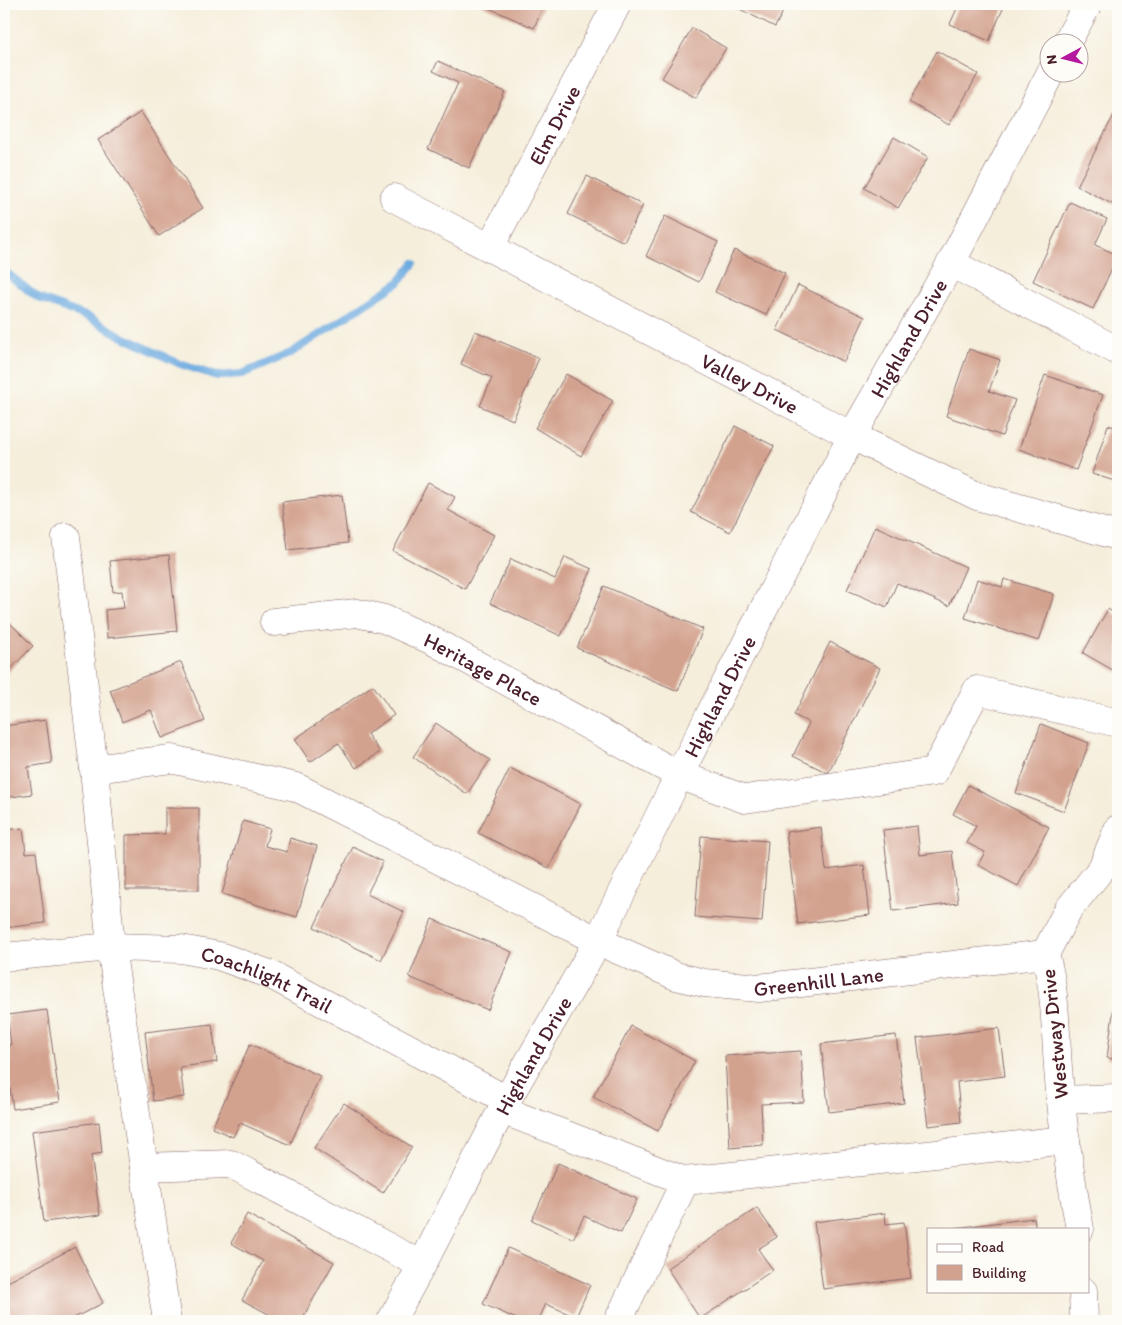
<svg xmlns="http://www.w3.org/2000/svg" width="1122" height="1325" font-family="Itim,sans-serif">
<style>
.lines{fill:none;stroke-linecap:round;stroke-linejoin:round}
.stream{stroke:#6eabe0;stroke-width:8}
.building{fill:#d3a28f}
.minor-casing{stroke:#866769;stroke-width:29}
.minor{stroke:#fff;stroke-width:28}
.labels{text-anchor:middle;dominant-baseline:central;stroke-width:4;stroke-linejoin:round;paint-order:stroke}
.street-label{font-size:21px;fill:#4a1f2b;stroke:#fdfcf7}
</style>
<rect width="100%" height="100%" fill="#fdfcf7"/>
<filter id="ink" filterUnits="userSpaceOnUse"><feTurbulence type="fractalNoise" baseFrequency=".02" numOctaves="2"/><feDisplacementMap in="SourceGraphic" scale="10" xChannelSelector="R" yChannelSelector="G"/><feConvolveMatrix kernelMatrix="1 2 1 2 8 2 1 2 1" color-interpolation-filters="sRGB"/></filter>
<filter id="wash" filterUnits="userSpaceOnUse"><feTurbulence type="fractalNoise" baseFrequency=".0096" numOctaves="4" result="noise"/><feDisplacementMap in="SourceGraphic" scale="20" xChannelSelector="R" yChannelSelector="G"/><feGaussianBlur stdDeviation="1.12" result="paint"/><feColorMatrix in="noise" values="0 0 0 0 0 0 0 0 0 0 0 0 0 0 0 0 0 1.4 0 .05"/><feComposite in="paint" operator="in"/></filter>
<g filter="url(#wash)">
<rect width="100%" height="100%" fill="#f5eedb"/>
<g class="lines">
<polyline class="stream" points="4,271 38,298 88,317 123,337 180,364 217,376 242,374 291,353 398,283 414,263"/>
</g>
<g id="blocks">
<g class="building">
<polygon points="480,4 544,4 534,28"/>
<polygon points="730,4 787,4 775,27"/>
<polygon points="959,4 1005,4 989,41 950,24"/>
<polygon points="692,28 726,48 696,98 662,78"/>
<polygon points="937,51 978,74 949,125 909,102"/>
<polygon points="438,61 505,92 469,168 428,149 458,83 433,71"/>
<polygon points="1117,109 1118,110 1118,207 1077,186"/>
<polygon points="141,112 203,208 159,236 98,140"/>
<polygon points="894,137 928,157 898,208 864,188"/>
<polygon points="587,176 643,205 624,242 568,214"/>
<polygon points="1070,202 1107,219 1095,245 1118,255 1093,309 1033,281"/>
<polygon points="665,216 718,242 699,282 646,256"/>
<polygon points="734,250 785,273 766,315 715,292"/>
<polygon points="798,285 865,317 844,362 777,330"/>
<polygon points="475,331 539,358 513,420 480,406 492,378 461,364"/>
<polygon points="969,349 1000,360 989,391 1015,400 1002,436 946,416"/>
<polygon points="566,374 613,401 581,456 535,428"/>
<polygon points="1045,375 1103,395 1076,470 1019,449"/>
<polygon points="1108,425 1118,428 1118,482 1092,474"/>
<polygon points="735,426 774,446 730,532 691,512"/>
<polygon points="428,483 455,497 448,510 494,535 465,589 393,551"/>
<polygon points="342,495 348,543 288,550 282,502"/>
<polygon points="875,526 966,567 949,606 897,583 887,607 847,590"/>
<polygon points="169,555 177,631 107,638 105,610 124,608 122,591 113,592 110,561"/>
<polygon points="565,557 592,569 561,636 490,603 511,559 555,579"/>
<polygon points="977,579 1002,587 1004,579 1054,594 1039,641 965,618"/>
<polygon points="604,586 703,629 678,691 577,648"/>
<polygon points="1108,609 1118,616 1118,673 1083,653"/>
<polygon points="8,621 33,646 4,676 4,625"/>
<polygon points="830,642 880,668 828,773 793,756 809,723 794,715"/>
<polygon points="181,662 205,721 162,738 151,710 122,722 110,690"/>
<polygon points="373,685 394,715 367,734 380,752 356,768 338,743 310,762 295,739"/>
<polygon points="46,720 52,763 28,767 32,794 4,798 4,726"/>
<polygon points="436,723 490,760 467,794 413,757"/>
<polygon points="1041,724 1089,743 1064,811 1016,793"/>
<polygon points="510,768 581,804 549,868 478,833"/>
<polygon points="968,785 1049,827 1018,886 978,865 985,852 967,843 976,826 953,814"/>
<polygon points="165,808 199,808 199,890 126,890 126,835 165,834"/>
<polygon points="243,821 270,829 265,846 287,852 290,838 317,846 297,917 222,894"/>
<polygon points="917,826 920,855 952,851 958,903 893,911 883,830"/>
<polygon points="821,827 826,870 864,865 870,915 798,924 786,832"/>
<polygon points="23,828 26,853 36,852 45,923 4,928 4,830"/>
<polygon points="701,836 768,841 762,922 695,917"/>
<polygon points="353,847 383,862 367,894 404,912 381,960 314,927"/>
<polygon points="432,919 512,952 488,1010 409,977"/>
<polygon points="1117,983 1118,983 1118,1060 1107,1058"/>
<polygon points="47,1010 60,1102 13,1109 4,1046 11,1045 7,1015"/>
<polygon points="212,1024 217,1062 180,1067 184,1097 153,1101 145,1032"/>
<polygon points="631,1026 695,1061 658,1131 593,1097"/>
<polygon points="999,1028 1005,1076 957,1082 961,1122 928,1126 917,1038"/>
<polygon points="896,1035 904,1103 829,1112 821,1044"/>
<polygon points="250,1044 320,1076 290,1145 240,1123 233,1137 212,1128"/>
<polygon points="801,1051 804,1102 761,1104 763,1145 730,1148 725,1056"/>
<polygon points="344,1103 412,1147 383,1193 314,1148"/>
<polygon points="99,1122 102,1153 91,1155 100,1215 44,1222 32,1131"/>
<polygon points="558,1163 637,1199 621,1233 584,1216 573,1239 532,1220"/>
<polygon points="757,1208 777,1237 758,1249 773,1270 700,1319 667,1268"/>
<polygon points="885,1213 886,1224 904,1222 911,1278 823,1289 814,1222"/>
<polygon points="247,1214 334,1262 301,1321 282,1321 242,1300 263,1261 231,1243"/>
<polygon points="1034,1218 1036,1229 954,1229 954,1228"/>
<polygon points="75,1247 103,1303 68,1321 10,1321 4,1309 4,1284"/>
<polygon points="508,1248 590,1285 576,1317 546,1304 538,1321 521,1321 483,1304"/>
</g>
</g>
</g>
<g filter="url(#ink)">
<use href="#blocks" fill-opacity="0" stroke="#866769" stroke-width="1"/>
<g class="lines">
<defs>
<g id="minor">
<polyline points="1067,42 1088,4"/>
<path id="s1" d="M394,198L852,436L977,496L1118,536"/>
<path id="s2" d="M490,247L617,4"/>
<polyline points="951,263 1118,351"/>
<path id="s3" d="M66,537L94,769L171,759L296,787L598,941L676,976L704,983L759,988L1045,954"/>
<path id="s4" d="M274,622L357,613L384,619L433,641L679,775L745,799L934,772L977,690L1118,723"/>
<polyline points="94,769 111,947 167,1321"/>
<path id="s5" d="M4,957L111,947L181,949L219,956L269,974L507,1100"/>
<polyline points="1061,1100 1118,1098"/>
<polyline points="502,1110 685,1181 618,1321"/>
<polyline points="144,1167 231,1164 422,1265"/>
<polyline points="685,1181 1066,1140"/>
<path d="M1080,1229C1071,1180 1063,1130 1059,1080C1055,1038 1057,995 1045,954L1068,910L1102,868L1118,829"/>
<polyline points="1083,1291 1084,1321"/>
<path id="s6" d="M391,1321L422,1265L507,1100L598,941L679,775L852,436L951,263L1051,72"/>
</g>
</defs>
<use href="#minor" class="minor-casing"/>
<use href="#minor" class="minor"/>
</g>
</g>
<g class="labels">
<g class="street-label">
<text stroke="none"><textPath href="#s2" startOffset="138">Elm Drive</textPath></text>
<text stroke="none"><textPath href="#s6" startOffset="1111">Highland Drive</textPath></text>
<text stroke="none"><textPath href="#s1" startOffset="401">Valley Drive</textPath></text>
<text stroke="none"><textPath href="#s4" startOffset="222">Heritage Place</textPath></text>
<text stroke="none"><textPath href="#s6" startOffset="706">Highland Drive</textPath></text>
<text stroke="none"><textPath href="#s3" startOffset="1008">Greenhill Lane</textPath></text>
<text stroke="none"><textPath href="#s5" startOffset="269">Coachlight Trail</textPath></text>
<text transform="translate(1054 1034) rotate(-96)">Westway Drive</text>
<text stroke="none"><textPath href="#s6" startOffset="301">Highland Drive</textPath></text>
</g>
</g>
<rect width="1122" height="1325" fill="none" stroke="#fdfcf7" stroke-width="20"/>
<rect x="927" y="1228" width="162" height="65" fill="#fdfcf7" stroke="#b5a4a5"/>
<rect x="937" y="1244" width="25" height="8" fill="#ffffff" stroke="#b5a4a5"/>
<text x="972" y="1252" font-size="15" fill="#4a1f2b">Road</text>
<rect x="937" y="1265" width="25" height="15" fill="#d3a28f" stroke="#b5a4a5"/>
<text x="972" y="1278" font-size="15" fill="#4a1f2b">Building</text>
<g transform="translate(1064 58) rotate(263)"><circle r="24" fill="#fdfcf7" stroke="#b5a4a5"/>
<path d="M0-4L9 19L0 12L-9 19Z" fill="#b5179e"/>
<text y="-8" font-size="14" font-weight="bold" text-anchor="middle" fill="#4a1f2b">N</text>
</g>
</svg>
